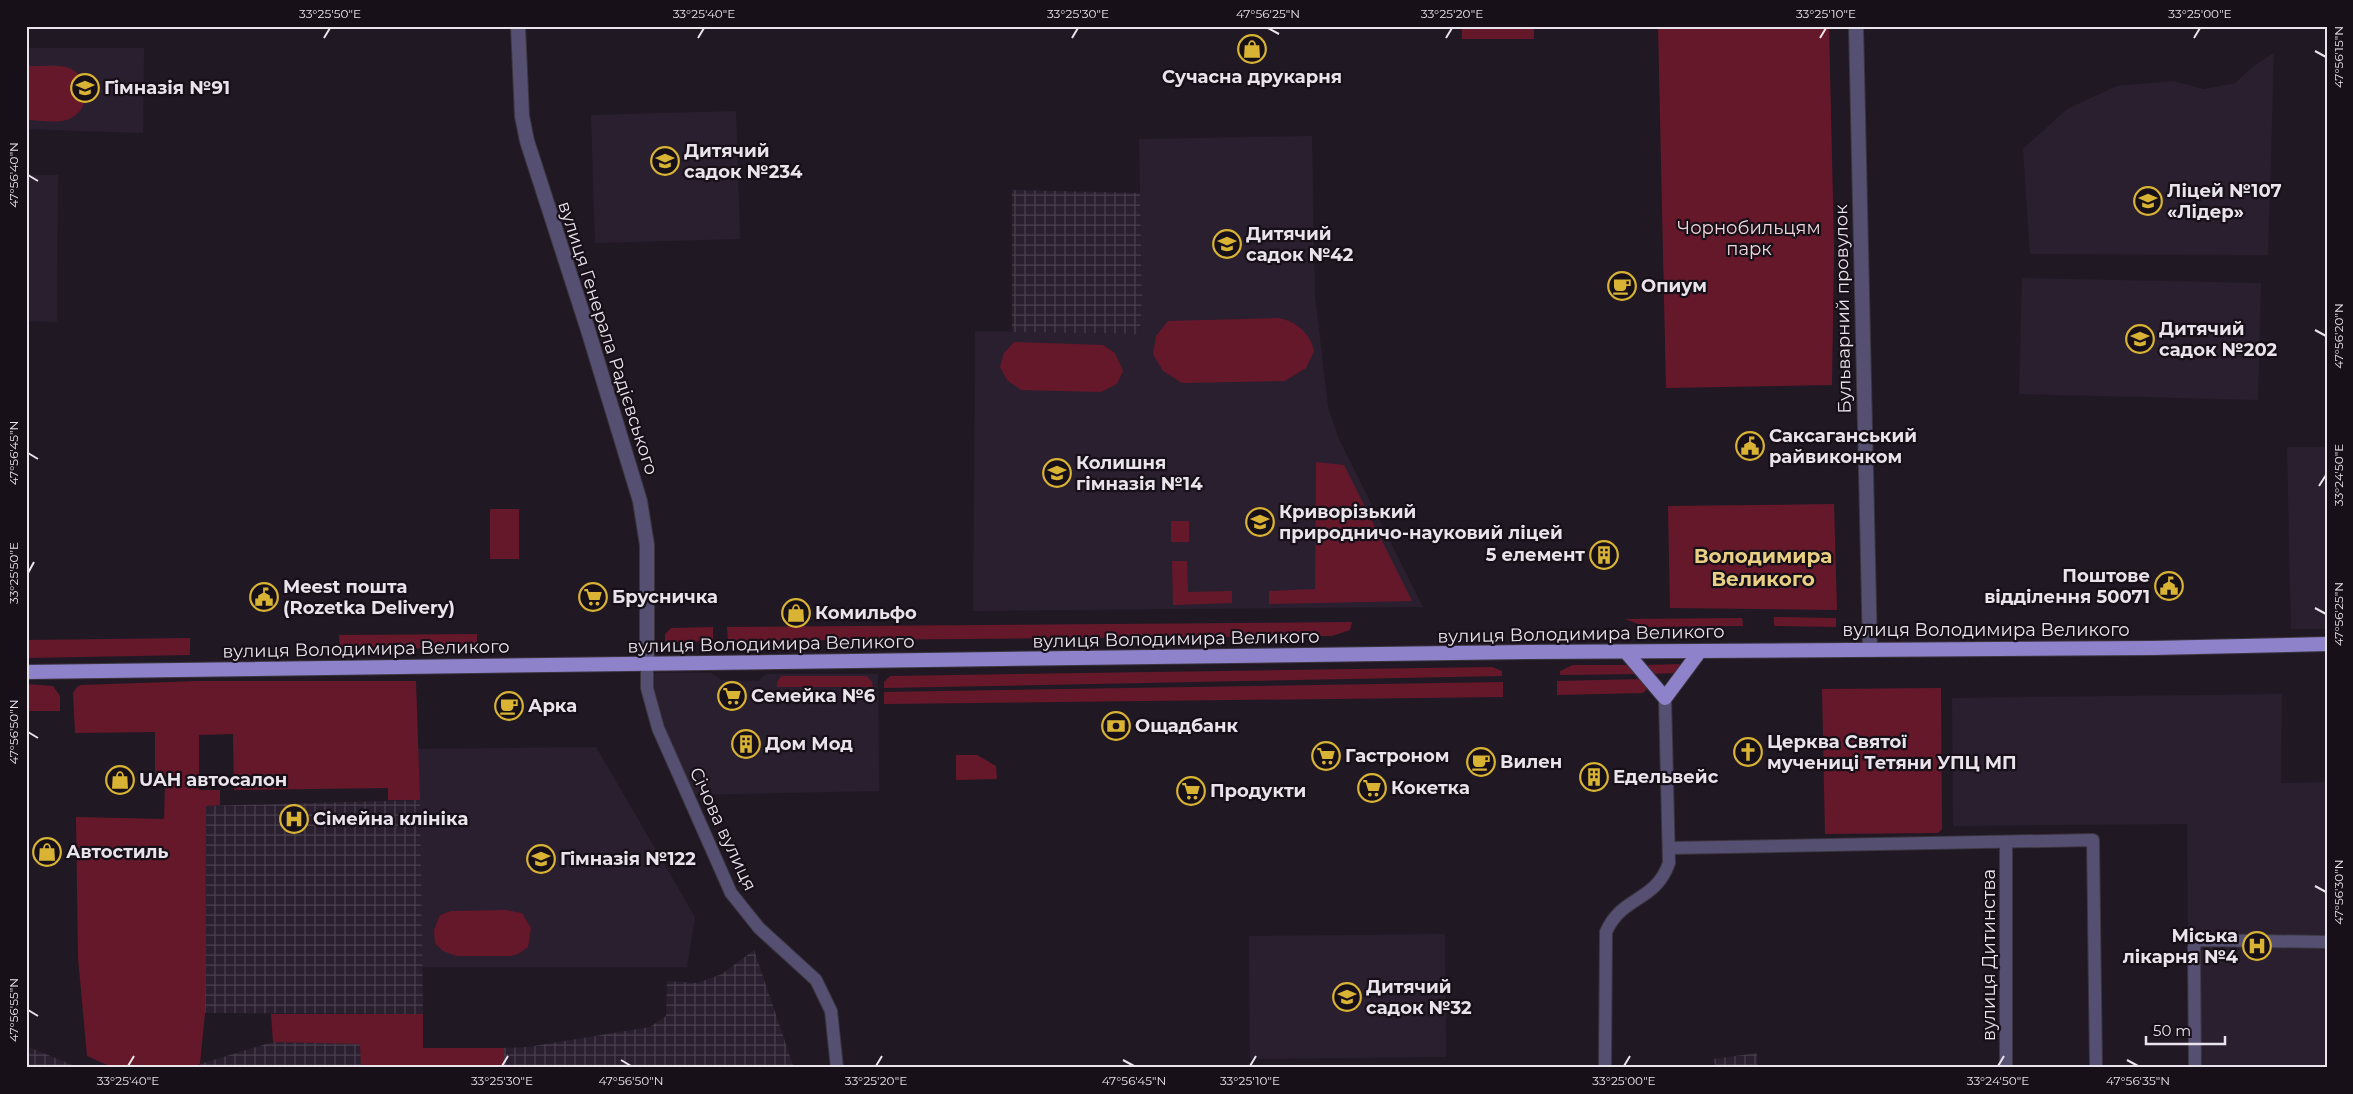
<svg xmlns="http://www.w3.org/2000/svg" width="2353" height="1094" font-family="Montserrat,sans-serif">
<style>
.built{fill:#2a1f2e}
.industrial{fill:url(#industrial-grid)}
.green{fill:#66182b}
.lines{fill:none;stroke-linecap:round;stroke-linejoin:round}
.minor-casing{stroke:#3c353f;stroke-width:14}
.tertiary-casing{stroke:#3c353f;stroke-width:16}
.primary-casing{stroke:#3c353f;stroke-width:16}
.minor{stroke:#555072;stroke-width:12}
.tertiary{stroke:#555072;stroke-width:14}
.primary{stroke:#8e83ca;stroke-width:14}
.ticks{fill:none;stroke:#e9e3eb;stroke-width:2}
.labels{text-anchor:middle;dominant-baseline:central;stroke-width:4.5;stroke-linejoin:round;paint-order:stroke}
.poi-label{font-size:18px;font-weight:bold;fill:#e9e3eb;stroke:#171019;text-anchor:start}
.park-label{font-size:18px;fill:#f1d5d8;stroke:#171019}
.street-label{font-size:18px;fill:#e9e3eb;stroke:#171019}
.quarter-label{font-size:20px;font-weight:bold;fill:#e9cf83;stroke:#171019}
.neatline{fill:none;stroke:#e9e3eb;stroke-width:2}
.ticks-label{font-size:12px;text-anchor:middle;fill:#e9e3eb}
</style>
<defs>
<pattern id="industrial-grid" width="8" height="8" patternUnits="userSpaceOnUse" patternTransform="scale(1.25)"><rect width="8" height="8" fill="#2a1f2e"/><path d="M0 4h8M4 0v8" fill="none" stroke="#493f4c"/></pattern>
</defs>
<rect width="100%" height="100%" fill="#201923"/>
<g class="built">
<polygon points="26,48 144,48 143,133 26,129"/>
<polygon points="2274,53 2268,255 2030,254 2023,149 2067,109 2117,86 2173,81 2204,89 2235,83 2255,65"/>
<polygon points="736,111 740,239 595,243 591,115"/>
<polygon points="1312,136 1315,295 1328,407 1338,437 1423,607 973,611 975,331 1140,334 1142,298 1139,139"/>
<polygon points="26,175 58,175 57,322 26,321"/>
<polygon points="2022,278 2261,283 2258,400 2019,394"/>
<polygon points="2287,447 2327,447 2327,629 2291,629"/>
<polygon points="647,673 711,673 722,680 758,681 766,674 878,674 879,791 687,795 658,728"/>
<polygon points="2282,694 2281,783 2327,782 2327,1068 2189,1068 2187,824 1953,826 1952,698"/>
<polygon points="596,747 695,917 687,967 422,967 418,749"/>
<polygon points="1445,934 1446,1057 1250,1059 1249,936"/>
</g>
<g class="industrial">
<polygon points="1012,190 1140,193 1142,298 1140,334 1012,332"/>
<polygon points="420,800 423,1014 205,1013 206,806"/>
<polygon points="754,950 794,1068 504,1068 504,1048 528,1047 650,1027 666,1016 667,981 697,983 722,974"/>
<polygon points="273,1042 361,1044 361,1068 201,1068 200,1064"/>
<polygon points="26,1046 80,1068 26,1068"/>
<polygon points="1757,1053 1758,1068 1715,1068 1714,1059"/>
</g>
<g class="green">
<rect x="1462" y="26" width="72" height="13"/>
<polygon points="1658,26 1829,26 1834,248 1832,385 1666,388"/>
<path d="M26,66C39,67 57,64 69,68C92,77 91,110 69,119C57,124 39,120 26,120Z"/>
<path d="M1278,318C1296,321 1310,333 1314,351L1306,368L1285,381L1182,383L1163,371L1153,354L1156,336L1168,321Z"/>
<polygon points="1014,342 1103,345 1115,353 1123,371 1117,384 1101,392 1021,390 1007,380 1000,367 1004,353"/>
<polygon points="1316,462 1344,465 1412,601 1269,604 1269,591 1315,589"/>
<polygon points="1834,504 1837,610 1670,608 1668,506"/>
<rect x="490" y="509" width="29" height="50"/>
<rect x="1171" y="521" width="18" height="21"/>
<polygon points="1172,561 1187,561 1188,592 1232,591 1232,603 1173,605"/>
<polygon points="1774,617 1836,618 1836,627 1774,626"/>
<polygon points="1742,618 1743,626 1646,627 1625,619"/>
<polygon points="1352,622 1350,630 1332,636 728,641 727,627"/>
<polygon points="713,627 713,641 665,642 665,634 671,628"/>
<polygon points="477,634 477,648 340,649 339,635"/>
<polygon points="190,638 190,655 26,658 26,640"/>
<polygon points="1683,664 1677,673 1650,674 1643,665"/>
<polygon points="1573,665 1626,665 1640,674 1560,675 1560,671"/>
<polygon points="1492,667 1502,671 1502,676 884,688 884,682 890,676"/>
<polygon points="781,676 867,676 872,682 873,687 777,687 777,682"/>
<polygon points="1644,679 1649,687 1643,693 1557,695 1557,681"/>
<polygon points="198,681 416,681 420,800 388,800 388,788 234,790 233,734 199,735 199,790 220,790 220,805 206,806 205,1013 200,1064 194,1068 114,1068 87,1056 78,958 76,817 164,819 165,785 155,785 155,732 75,733 73,693 77,687 81,685"/>
<polygon points="1503,682 1503,697 884,704 884,692"/>
<polygon points="26,684 53,686 60,696 60,711 26,711"/>
<polygon points="1941,688 1942,829 1938,833 1825,834 1822,689"/>
<polygon points="956,755 977,755 996,766 997,779 956,780"/>
<polygon points="451,911 506,910 522,913 531,928 528,947 518,954 511,956 456,956 443,951 435,943 434,930 440,915"/>
<polygon points="271,1014 423,1014 423,1048 504,1048 504,1068 361,1068 360,1044 273,1042"/>
</g>
<g class="lines">
<defs>
<g id="minor">
<polyline points="647,664 647,688 658,728 731,893 759,928 816,980 831,1011 837,1068"/>
<polyline points="2006,842 2006,1068"/>
<polyline points="1670,848 2093,840 2096,1068"/>
<path d="M1605,1068L1606,932C1622,895 1655,903 1669,863L1665,698"/>
<polyline points="2195,1068 2194,947 2196,942 2201,940 2327,942"/>
</g>
<g id="tertiary">
<polyline points="518,26 522,116 527,141 588,330 640,501 647,545 647,664"/>
<polyline points="1856,26 1870,650"/>
</g>
<g id="primary">
<polyline points="1626,652 1665,698 1700,651"/>
<polyline points="26,672 1527,652 2152,648 2327,644"/>
</g>
</defs>
<use href="#minor" class="minor-casing"/>
<use href="#tertiary" class="tertiary-casing"/>
<use href="#primary" class="primary-casing"/>
<use href="#minor" class="minor"/>
<use href="#tertiary" class="tertiary"/>
<use href="#primary" class="primary"/>
</g>
<path class="ticks" d="M1268,28L1279,34M324,38L330,28M698,38L704,28M1072,38L1078,28M1446,38L1452,28M1820,38L1826,28M2194,38L2200,28M2315,51L2326,57M28,175L38,181M2315,330L2326,336M28,453L38,459M2319,486L2326,475M28,573L34,562M2315,608L2326,614M28,732L38,738M2315,886L2326,892M28,1010L38,1016M621,1060L631,1066M1123,1060L1134,1066M2127,1060L2138,1066M128,1066L134,1056M502,1066L508,1056M876,1066L882,1056M1250,1066L1256,1056M1624,1066L1630,1056M1998,1066L2004,1056"/>
<defs>
<symbol id="shop-ring" viewBox="-11 -11 22 22"><circle r="9.5" fill="#171019" stroke="#d9b434" stroke-width="1.5"/><path d="M-5-2.5h2.3a2.7 3.5 0 0 1 5.4 0H5L5.5 6h-11ZM-1.5-2.5h3a1.5 2.3 0 0 0-3 0Z" fill="#d9b434"/></symbol>
<symbol id="school-ring" viewBox="-11 -11 22 22"><circle r="9.5" fill="#171019" stroke="#d9b434" stroke-width="1.5"/><path d="M0-5L7-2L0 1L-7-2ZM-4 1L0 2.5L4 1V4Q0 6-4 4Z" fill="#d9b434"/></symbol>
<symbol id="cafe-ring" viewBox="-11 -11 22 22"><circle r="9.5" fill="#171019" stroke="#d9b434" stroke-width="1.5"/><path d="M-5.5-4.5H6V0H3Q3 3.5 0 3.5H-2.5Q-5.5 3.5-5.5 0ZM3-3.2v2h1.7v-2ZM-6 4.5H4V6H-6Z" fill="#d9b434"/></symbol>
<symbol id="civic-ring" viewBox="-11 -11 22 22"><circle r="9.5" fill="#171019" stroke="#d9b434" stroke-width="1.5"/><path d="M-.6-6.5H3V-4.5H.6V-3L4-1V1h2V6H-6V1h2V-1L-.6-3ZM-1.2 2.5V6h2.4V2.5Z" fill="#d9b434"/></symbol>
<symbol id="building-ring" viewBox="-11 -11 22 22"><circle r="9.5" fill="#171019" stroke="#d9b434" stroke-width="1.5"/><path d="M-4-6H4V6H1V3H-1V6H-4ZM-2.5-4.3h1.7v1.8h-1.7ZM.8-4.3h1.7v1.8H.8ZM-2.5-1h1.7V.8h-1.7ZM.8-1h1.7V.8H.8Z" fill="#d9b434"/></symbol>
<symbol id="supermarket-ring" viewBox="-11 -11 22 22"><circle r="9.5" fill="#171019" stroke="#d9b434" stroke-width="1.5"/><path d="M-6-5.5h2.5l.6 2H6L4.5 2H-2.5L-4.4-4H-6ZM-1.5 3.2a1.3 1.3 0 1 0 .1 0ZM3 3.2a1.3 1.3 0 1 0 .1 0Z" fill="#d9b434"/></symbol>
<symbol id="bank-ring" viewBox="-11 -11 22 22"><circle r="9.5" fill="#171019" stroke="#d9b434" stroke-width="1.5"/><path d="M-6-4H6V4H-6ZM0-2.3a2.3 2.3 0 1 0 0 4.6a2.3 2.3 0 1 0 0-4.6Z" fill="#d9b434"/></symbol>
<symbol id="church-ring" viewBox="-11 -11 22 22"><circle r="9.5" fill="#171019" stroke="#d9b434" stroke-width="1.5"/><path d="M-1.2-6h2.4v3.5h3.3v2.4h-3.3V6h-2.4V-.1h-3.3v-2.4h3.3Z" fill="#d9b434"/></symbol>
<symbol id="hospital-ring" viewBox="-11 -11 22 22"><circle r="9.5" fill="#171019" stroke="#d9b434" stroke-width="1.5"/><path d="M-5-5h3v3.5h4V-5h3V5h-3V1.5h-4V5h-3Z" fill="#d9b434"/></symbol>
</defs>
<g fill-rule="evenodd">
<use href="#shop-ring" x="1236" y="33" width="32" height="32"/>
<use href="#school-ring" x="69" y="72" width="32" height="32"/>
<use href="#school-ring" x="649" y="145" width="32" height="32"/>
<use href="#school-ring" x="2132" y="185" width="32" height="32"/>
<use href="#school-ring" x="1211" y="228" width="32" height="32"/>
<use href="#cafe-ring" x="1606" y="270" width="32" height="32"/>
<use href="#school-ring" x="2124" y="323" width="32" height="32"/>
<use href="#civic-ring" x="1734" y="430" width="32" height="32"/>
<use href="#school-ring" x="1041" y="457" width="32" height="32"/>
<use href="#school-ring" x="1244" y="506" width="32" height="32"/>
<use href="#building-ring" x="1588" y="539" width="32" height="32"/>
<use href="#civic-ring" x="2153" y="570" width="32" height="32"/>
<use href="#civic-ring" x="248" y="581" width="32" height="32"/>
<use href="#supermarket-ring" x="577" y="581" width="32" height="32"/>
<use href="#shop-ring" x="780" y="597" width="32" height="32"/>
<use href="#supermarket-ring" x="716" y="680" width="32" height="32"/>
<use href="#cafe-ring" x="493" y="690" width="32" height="32"/>
<use href="#bank-ring" x="1100" y="710" width="32" height="32"/>
<use href="#building-ring" x="730" y="728" width="32" height="32"/>
<use href="#church-ring" x="1732" y="736" width="32" height="32"/>
<use href="#supermarket-ring" x="1310" y="740" width="32" height="32"/>
<use href="#cafe-ring" x="1465" y="746" width="32" height="32"/>
<use href="#building-ring" x="1578" y="761" width="32" height="32"/>
<use href="#shop-ring" x="104" y="764" width="32" height="32"/>
<use href="#supermarket-ring" x="1356" y="772" width="32" height="32"/>
<use href="#supermarket-ring" x="1175" y="775" width="32" height="32"/>
<use href="#hospital-ring" x="278" y="803" width="32" height="32"/>
<use href="#shop-ring" x="31" y="836" width="32" height="32"/>
<use href="#school-ring" x="525" y="843" width="32" height="32"/>
<use href="#hospital-ring" x="2241" y="930" width="32" height="32"/>
<use href="#school-ring" x="1331" y="981" width="32" height="32"/>
</g>
<g class="labels">
<g class="poi-label">
<text x="1252" y="77" text-anchor="middle">Сучасна друкарня</text>
<text x="104" y="88">Гімназія №91</text>
<text x="684" y="151">Дитячий<tspan x="684" dy="21">садок №234</tspan></text>
<text x="2167" y="191">Ліцей №107<tspan x="2167" dy="21">«Лідер»</tspan></text>
<text x="1246" y="234">Дитячий<tspan x="1246" dy="21">садок №42</tspan></text>
<text x="1641" y="286">Опиум</text>
<text x="2159" y="329">Дитячий<tspan x="2159" dy="21">садок №202</tspan></text>
<text x="1769" y="436">Саксаганський<tspan x="1769" dy="21">райвиконком</tspan></text>
<text x="1076" y="463">Колишня<tspan x="1076" dy="21">гімназія №14</tspan></text>
<text x="1279" y="512">Криворізький<tspan x="1279" dy="21">природничо-науковий ліцей</tspan></text>
<text x="1585" y="555" text-anchor="end">5 елемент</text>
<text x="2150" y="576" text-anchor="end">Поштове<tspan x="2150" dy="21">відділення 50071</tspan></text>
<text x="283" y="587">Meest пошта<tspan x="283" dy="21">(Rozetka Delivery)</tspan></text>
<text x="612" y="597">Брусничка</text>
<text x="815" y="613">Комильфо</text>
<text x="751" y="696">Семейка №6</text>
<text x="528" y="706">Арка</text>
<text x="1135" y="726">Ощадбанк</text>
<text x="1767" y="742">Церква Святої<tspan x="1767" dy="21">мучениці Тетяни УПЦ МП</tspan></text>
<text x="765" y="744">Дом Мод</text>
<text x="1345" y="756">Гастроном</text>
<text x="1500" y="762">Вилен</text>
<text x="1613" y="777">Едельвейс</text>
<text x="139" y="780">UAH автосалон</text>
<text x="1391" y="788">Кокетка</text>
<text x="1210" y="791">Продукти</text>
<text x="313" y="819">Сімейна клініка</text>
<text x="66" y="852">Автостиль</text>
<text x="560" y="859">Гімназія №122</text>
<text x="2238" y="936" text-anchor="end">Міська<tspan x="2238" dy="21">лікарня №4</tspan></text>
<text x="1366" y="987">Дитячий<tspan x="1366" dy="21">садок №32</tspan></text>
</g>
<g class="park-label">
<text x="1749" y="228">Чорнобильцям<tspan x="1749" dy="21">парк</tspan></text>
</g>
<g class="street-label">
<text transform="translate(1843 309) rotate(-91)">Бульварний провулок</text>
<text transform="translate(608 338) rotate(72)">вулиця Генерала Радієвського</text>
<text x="1986" y="630">вулиця Володимира Великого</text>
<text transform="translate(1581 634) rotate(-1)">вулиця Володимира Великого</text>
<text transform="translate(1176 639) rotate(-1)">вулиця Володимира Великого</text>
<text transform="translate(771 644) rotate(-1)">вулиця Володимира Великого</text>
<text transform="translate(366 649) rotate(-1)">вулиця Володимира Великого</text>
<text transform="translate(723 829) rotate(65)">Січова вулиця</text>
<text transform="translate(1989 955) rotate(-90)">вулиця Дитинства</text>
</g>
<g class="quarter-label">
<text x="1763" y="556">Володимира<tspan x="1763" dy="23">Великого</tspan></text>
</g>
</g>
<rect width="2353" height="1094" fill="none" stroke="#171019" stroke-width="55"/>
<path d="M2146 1036v8h79v-8" fill="none" stroke="#e9e3eb" stroke-width="2.5"/>
<text x="2153" y="1036" font-size="15" fill="#e9e3eb" stroke="#171019" stroke-width="4" paint-order="stroke">50 m</text>
<rect x="28" y="28" width="2298" height="1038" class="neatline"/>
<g class="ticks-label">
<text x="330" y="18">33°25'50"E</text>
<text x="704" y="18">33°25'40"E</text>
<text x="1078" y="18">33°25'30"E</text>
<text x="1268" y="18">47°56'25"N</text>
<text x="1452" y="18">33°25'20"E</text>
<text x="1826" y="18">33°25'10"E</text>
<text x="2200" y="18">33°25'00"E</text>
<text transform="translate(2339 57) rotate(-90)" y="4">47°56'15"N</text>
<text transform="translate(14 175) rotate(-90)" y="4">47°56'40"N</text>
<text transform="translate(2339 336) rotate(-90)" y="4">47°56'20"N</text>
<text transform="translate(14 453) rotate(-90)" y="4">47°56'45"N</text>
<text transform="translate(2339 475) rotate(-90)" y="4">33°24'50"E</text>
<text transform="translate(14 573) rotate(-90)" y="4">33°25'50"E</text>
<text transform="translate(2339 614) rotate(-90)" y="4">47°56'25"N</text>
<text transform="translate(14 732) rotate(-90)" y="4">47°56'50"N</text>
<text transform="translate(2339 892) rotate(-90)" y="4">47°56'30"N</text>
<text transform="translate(14 1010) rotate(-90)" y="4">47°56'55"N</text>
<text x="128" y="1085">33°25'40"E</text>
<text x="502" y="1085">33°25'30"E</text>
<text x="631" y="1085">47°56'50"N</text>
<text x="876" y="1085">33°25'20"E</text>
<text x="1134" y="1085">47°56'45"N</text>
<text x="1250" y="1085">33°25'10"E</text>
<text x="1624" y="1085">33°25'00"E</text>
<text x="1998" y="1085">33°24'50"E</text>
<text x="2138" y="1085">47°56'35"N</text>
</g>
</svg>
